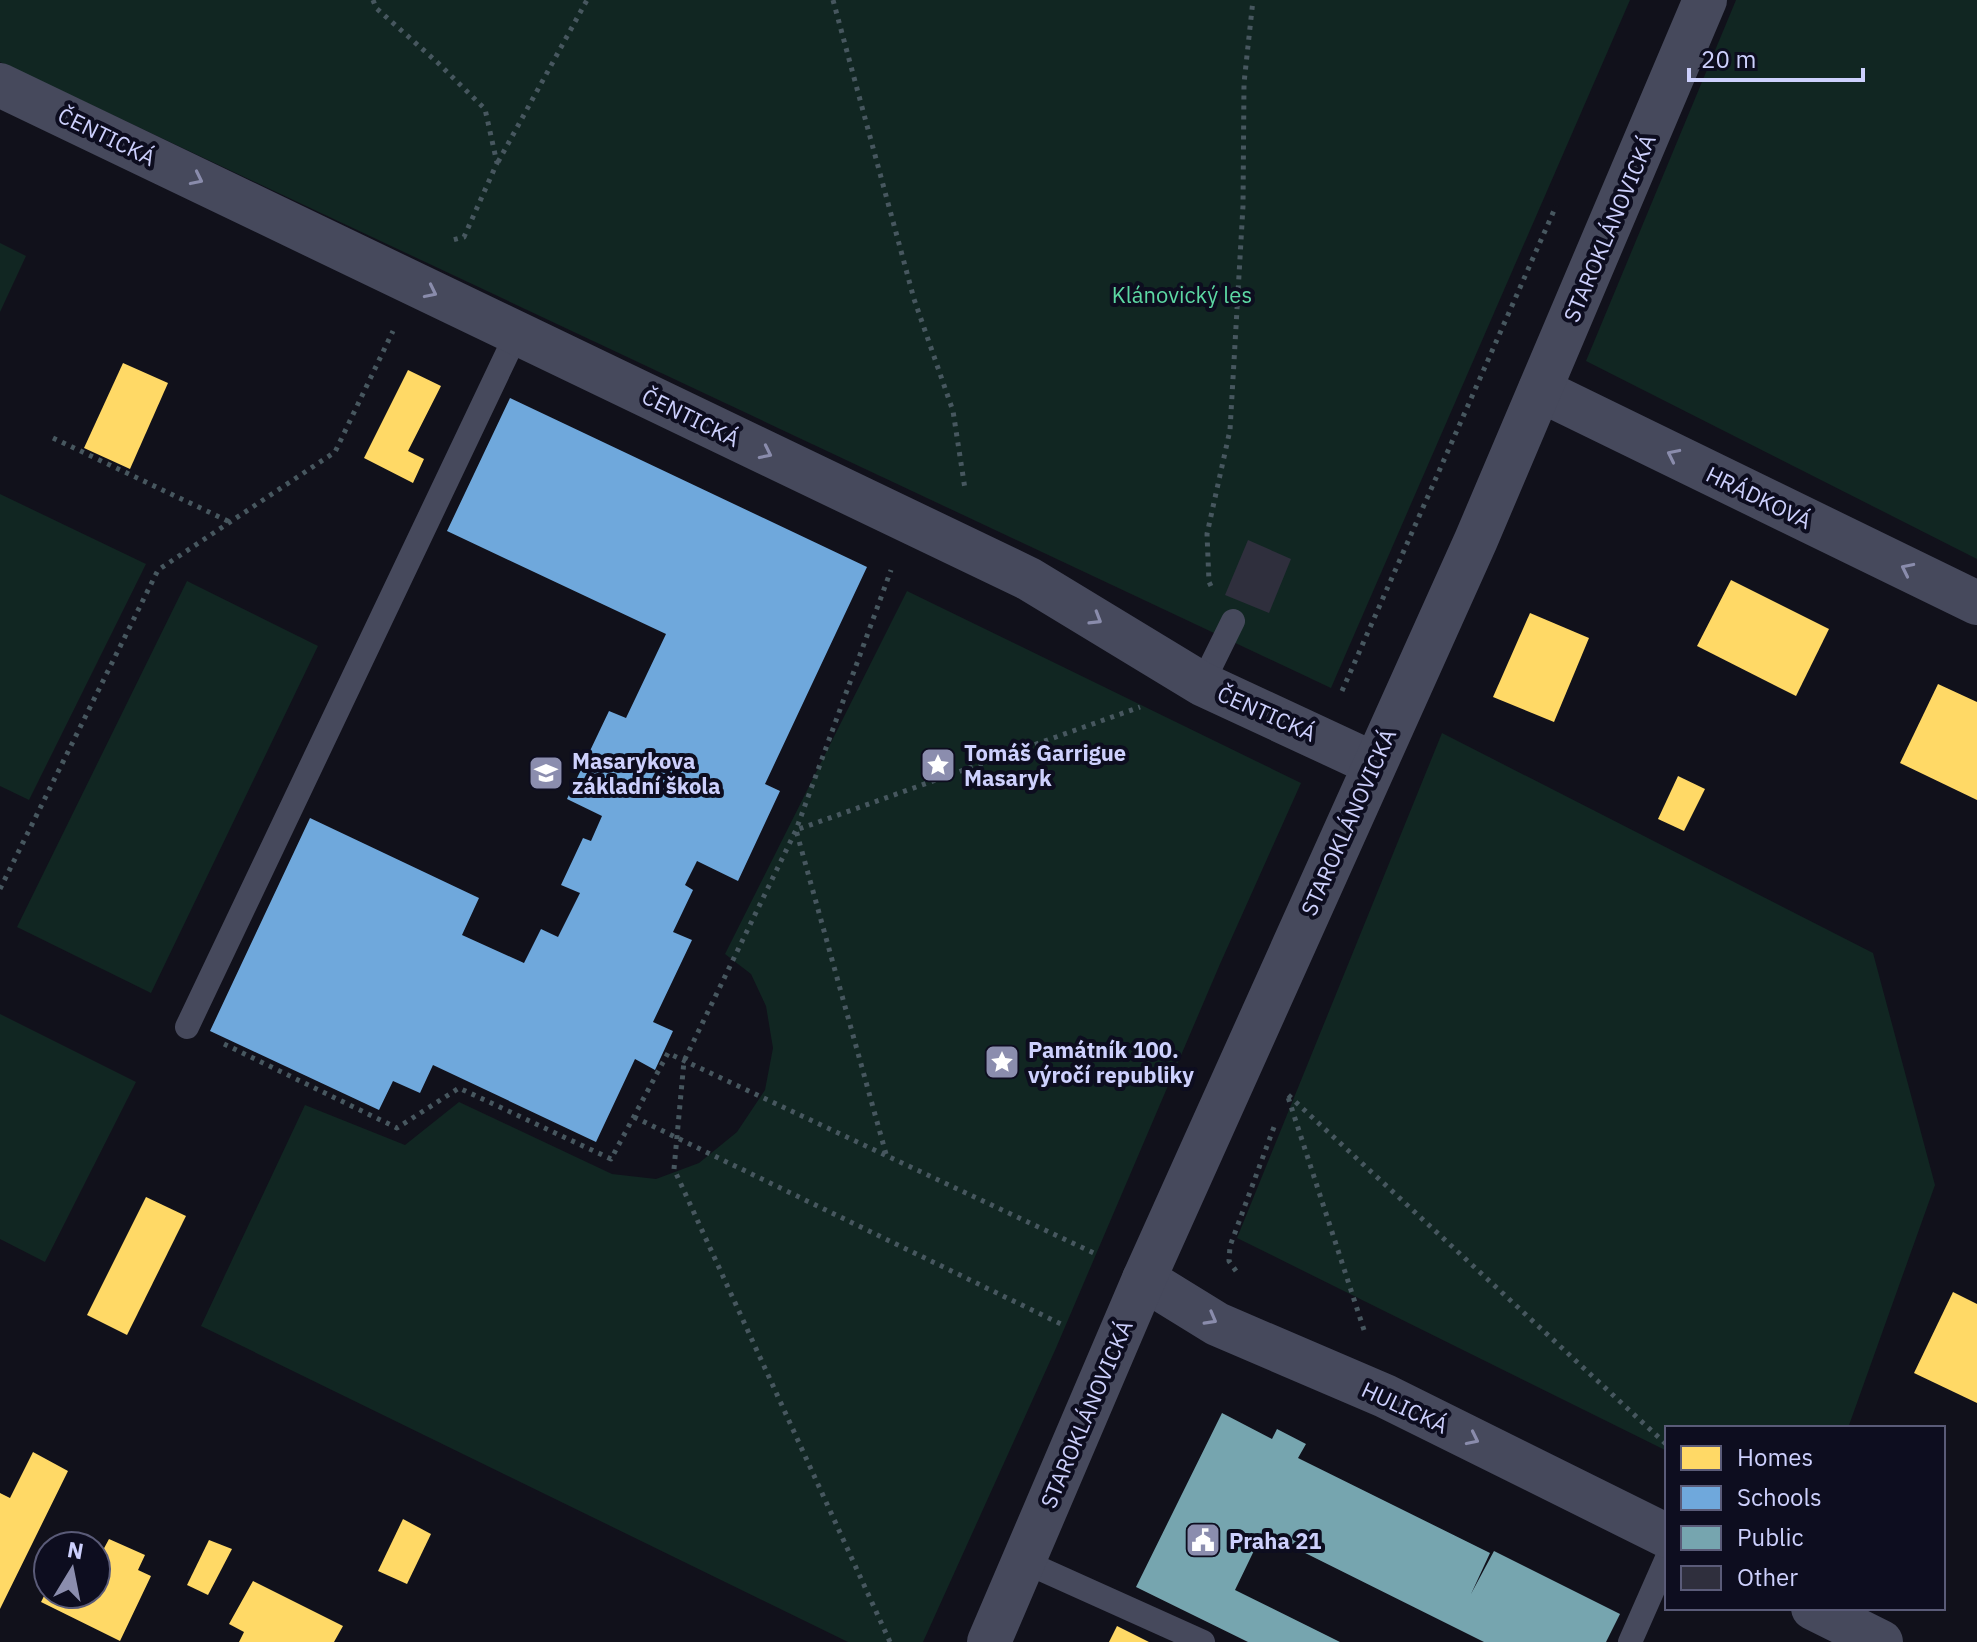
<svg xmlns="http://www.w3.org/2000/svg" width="1977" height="1642" font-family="'IBM Plex Sans',sans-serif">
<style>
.green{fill:#112622}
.homes{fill:#ffd966}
.schools{fill:#6fa8dc}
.public{fill:#76a5af}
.building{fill:#2f2f3d}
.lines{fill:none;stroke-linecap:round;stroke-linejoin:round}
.path{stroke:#47575f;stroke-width:5;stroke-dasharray:4 6;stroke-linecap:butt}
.service{stroke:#46495c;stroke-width:24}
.minor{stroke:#46495c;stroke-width:44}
.tertiary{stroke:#46495c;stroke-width:44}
.oneway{stroke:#8a8cac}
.labels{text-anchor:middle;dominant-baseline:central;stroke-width:8;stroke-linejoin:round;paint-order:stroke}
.street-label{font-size:22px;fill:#cdd0fd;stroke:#0d0d1f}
.park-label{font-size:22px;fill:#5dd9a4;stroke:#0d0d1f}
.poi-label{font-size:22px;font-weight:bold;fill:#cdd0fd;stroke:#0d0d1f;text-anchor:start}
</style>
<rect width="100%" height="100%" fill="#11111b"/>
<g class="green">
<polygon points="0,0 1630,0 1331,688 0,62"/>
<polygon points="1736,0 1977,0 1977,559 1586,361"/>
<polygon points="0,243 26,256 0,312"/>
<polygon points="0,494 146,564 29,800 0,786"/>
<polygon points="187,581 318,646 151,993 17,927"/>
<polygon points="907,591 1301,783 1220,964 1056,1348 923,1642 848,1642 201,1326 305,1105 405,1145 459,1102 612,1174 656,1179 699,1163 737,1132 765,1090 773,1048 766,1006 751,974 725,954"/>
<polygon points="1442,733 1873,953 1935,1185 1848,1428 1667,1428 1667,1451 1237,1238"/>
<polygon points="0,1014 136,1082 45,1262 0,1239"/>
</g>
<g class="homes">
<polygon points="123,363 168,383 130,469 84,448"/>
<polygon points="408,370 441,386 408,451 424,459 413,483 364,458"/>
<polygon points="1731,580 1829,629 1796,696 1697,646"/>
<polygon points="1530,613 1589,638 1554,722 1493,697"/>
<polygon points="1938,684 1977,702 1977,800 1900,763"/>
<polygon points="1678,776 1705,789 1684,831 1658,819"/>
<polygon points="146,1197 186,1216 127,1335 87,1315"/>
<polygon points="1953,1292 1977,1304 1977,1403 1914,1373"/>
<polygon points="33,1452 68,1471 0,1609 0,1493 10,1498"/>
<polygon points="403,1519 431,1534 407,1584 378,1571"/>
<polygon points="109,1539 145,1555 138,1570 151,1576 120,1641 41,1602 48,1588 48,1594 96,1594 96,1549 102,1552"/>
<polygon points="209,1540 232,1549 208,1595 187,1585"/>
<polygon points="253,1581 343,1626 334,1642 239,1642 244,1632 229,1624"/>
<polygon points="1117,1626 1149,1642 1109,1642"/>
</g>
<polygon class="schools" points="510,398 867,567 765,784 780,791 738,881 697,861 685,885 693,890 673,932 692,940 653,1022 673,1031 655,1070 635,1059 596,1142 433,1065 420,1093 393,1081 379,1110 210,1031 310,818 479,898 462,935 524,963 541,929 558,937 580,893 561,885 583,838 591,841 602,816 567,799 609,711 626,718 666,634 447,531"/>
<polygon class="public" points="1222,1413 1272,1439 1277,1429 1306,1444 1298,1458 1490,1553 1471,1594 1494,1551 1620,1614 1606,1642 1484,1642 1263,1532 1235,1590 1340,1642 1248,1642 1136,1587"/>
<polygon class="building" points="1248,540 1291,559 1269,613 1225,595"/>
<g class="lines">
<g class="path">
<polyline points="373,0 376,8 437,62 485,109 497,163 464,237 449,241"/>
<polyline points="833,0 914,299 953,411 965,489"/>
<polyline points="498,162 587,0"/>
<polyline points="53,438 230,522"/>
<polyline points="1211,586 1209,582 1207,534 1230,430 1243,206 1244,83 1253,0"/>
<polyline points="1342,691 1556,206"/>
<polyline points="0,889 158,570 335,452 393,331"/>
<polyline points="224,1044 397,1128 459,1088 611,1159 668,1053 1096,1254"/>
<polyline points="634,1117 1065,1326"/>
<polyline points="886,1154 796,830 1140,707"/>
<polyline points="1236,1271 1229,1261 1230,1246 1274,1127"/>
<polyline points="1364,1330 1287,1094 1667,1445"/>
<polyline points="890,1642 674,1169 684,1061 796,830 891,570"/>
</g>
<g class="service">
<polyline points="1202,684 1233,621"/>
<polyline points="187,1027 517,333"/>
<polyline points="1023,1561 1203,1642"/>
<polyline points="1630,1642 1667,1558"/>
</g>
<g class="minor">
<polyline points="0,85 1029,579 1202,684 1374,764"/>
<polyline points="1540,390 1977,603"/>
<polyline points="1144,1279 1217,1324 1385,1396 1667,1536"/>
<polyline points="1813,1608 1881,1642"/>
</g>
<polyline class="tertiary" points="989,1642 1144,1279 1476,540 1705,0"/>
</g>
<defs><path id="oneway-chevron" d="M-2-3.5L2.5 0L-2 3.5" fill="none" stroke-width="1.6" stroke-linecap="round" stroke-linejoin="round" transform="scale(2)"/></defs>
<g class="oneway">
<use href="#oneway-chevron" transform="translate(197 179) rotate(26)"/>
<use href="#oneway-chevron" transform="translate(431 292) rotate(26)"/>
<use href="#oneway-chevron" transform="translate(766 453) rotate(26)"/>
<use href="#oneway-chevron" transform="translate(1673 455) rotate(-154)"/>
<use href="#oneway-chevron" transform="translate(1907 569) rotate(-154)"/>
<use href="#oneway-chevron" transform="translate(1096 619) rotate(31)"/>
<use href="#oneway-chevron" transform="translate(1211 1319) rotate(29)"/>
<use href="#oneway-chevron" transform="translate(1473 1439) rotate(26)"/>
</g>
<defs>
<symbol id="sight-square" viewBox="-11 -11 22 22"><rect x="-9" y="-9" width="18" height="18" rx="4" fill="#8b8dae" stroke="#0d0d1f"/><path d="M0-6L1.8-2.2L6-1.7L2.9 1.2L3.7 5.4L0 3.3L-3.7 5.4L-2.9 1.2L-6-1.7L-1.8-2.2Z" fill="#fff"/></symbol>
<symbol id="school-square" viewBox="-11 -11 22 22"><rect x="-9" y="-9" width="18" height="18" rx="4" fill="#8b8dae" stroke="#0d0d1f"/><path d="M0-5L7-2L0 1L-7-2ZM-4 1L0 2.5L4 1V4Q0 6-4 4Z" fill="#fff"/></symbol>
<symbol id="civic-square" viewBox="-11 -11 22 22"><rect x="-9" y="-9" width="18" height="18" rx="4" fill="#8b8dae" stroke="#0d0d1f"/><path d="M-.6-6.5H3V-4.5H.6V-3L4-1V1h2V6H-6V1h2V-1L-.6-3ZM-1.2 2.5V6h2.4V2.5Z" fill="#fff"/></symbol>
</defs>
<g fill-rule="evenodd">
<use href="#sight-square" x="918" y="745" width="40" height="40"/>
<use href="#school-square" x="526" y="753" width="40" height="40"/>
<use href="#sight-square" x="982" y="1042" width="40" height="40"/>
<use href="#civic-square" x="1183" y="1520" width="40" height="40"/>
</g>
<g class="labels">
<g class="street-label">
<text transform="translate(107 136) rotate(26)">ČENTICKÁ</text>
<text transform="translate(1609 228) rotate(-67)">STAROKLÁNOVICKÁ</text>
<text transform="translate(691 417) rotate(26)">ČENTICKÁ</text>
<text transform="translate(1759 497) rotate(26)">HRÁDKOVÁ</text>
<text transform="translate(1267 713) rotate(24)">ČENTICKÁ</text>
<text transform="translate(1348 822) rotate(-66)">STAROKLÁNOVICKÁ</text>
<text transform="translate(1405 1407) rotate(25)">HULICKÁ</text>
<text transform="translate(1086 1414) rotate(-67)">STAROKLÁNOVICKÁ</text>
</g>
<g class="park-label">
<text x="1182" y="294">Klánovický les</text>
</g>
<g class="poi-label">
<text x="964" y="752">Tomáš Garrigue<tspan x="964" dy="25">Masaryk</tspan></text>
<text x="572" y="760">Masarykova<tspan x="572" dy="25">základní škola</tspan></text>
<text x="1028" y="1049">Památník 100.<tspan x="1028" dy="25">výročí republiky</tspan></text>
<text x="1229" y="1540">Praha 21</text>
</g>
</g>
<rect x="1665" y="1426" width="280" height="184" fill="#0d0d1f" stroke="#5a5b78" stroke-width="2"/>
<rect x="1681" y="1446" width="40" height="24" fill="#ffd966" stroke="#5a5b78" stroke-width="2"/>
<text x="1737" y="1466" font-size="24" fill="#cdd0fd">Homes</text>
<rect x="1681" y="1486" width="40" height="24" fill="#6fa8dc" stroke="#5a5b78" stroke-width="2"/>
<text x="1737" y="1506" font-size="24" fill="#cdd0fd">Schools</text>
<rect x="1681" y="1526" width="40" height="24" fill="#76a5af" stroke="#5a5b78" stroke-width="2"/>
<text x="1737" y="1546" font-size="24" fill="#cdd0fd">Public</text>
<rect x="1681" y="1566" width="40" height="24" fill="#2f2f3d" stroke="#5a5b78" stroke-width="2"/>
<text x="1737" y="1586" font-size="24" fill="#cdd0fd">Other</text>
<g transform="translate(72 1570) rotate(10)"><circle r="38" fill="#0d0d1f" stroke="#5a5b78" stroke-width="2"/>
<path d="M0-6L14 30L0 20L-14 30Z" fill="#8b8dae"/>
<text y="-12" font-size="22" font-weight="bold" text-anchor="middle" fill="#cdd0fd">N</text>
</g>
<path d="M1689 68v12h174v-12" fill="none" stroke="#cdd0fd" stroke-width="4"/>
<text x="1701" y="68" font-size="24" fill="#cdd0fd" stroke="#0d0d1f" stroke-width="6" paint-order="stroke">20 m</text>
</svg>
